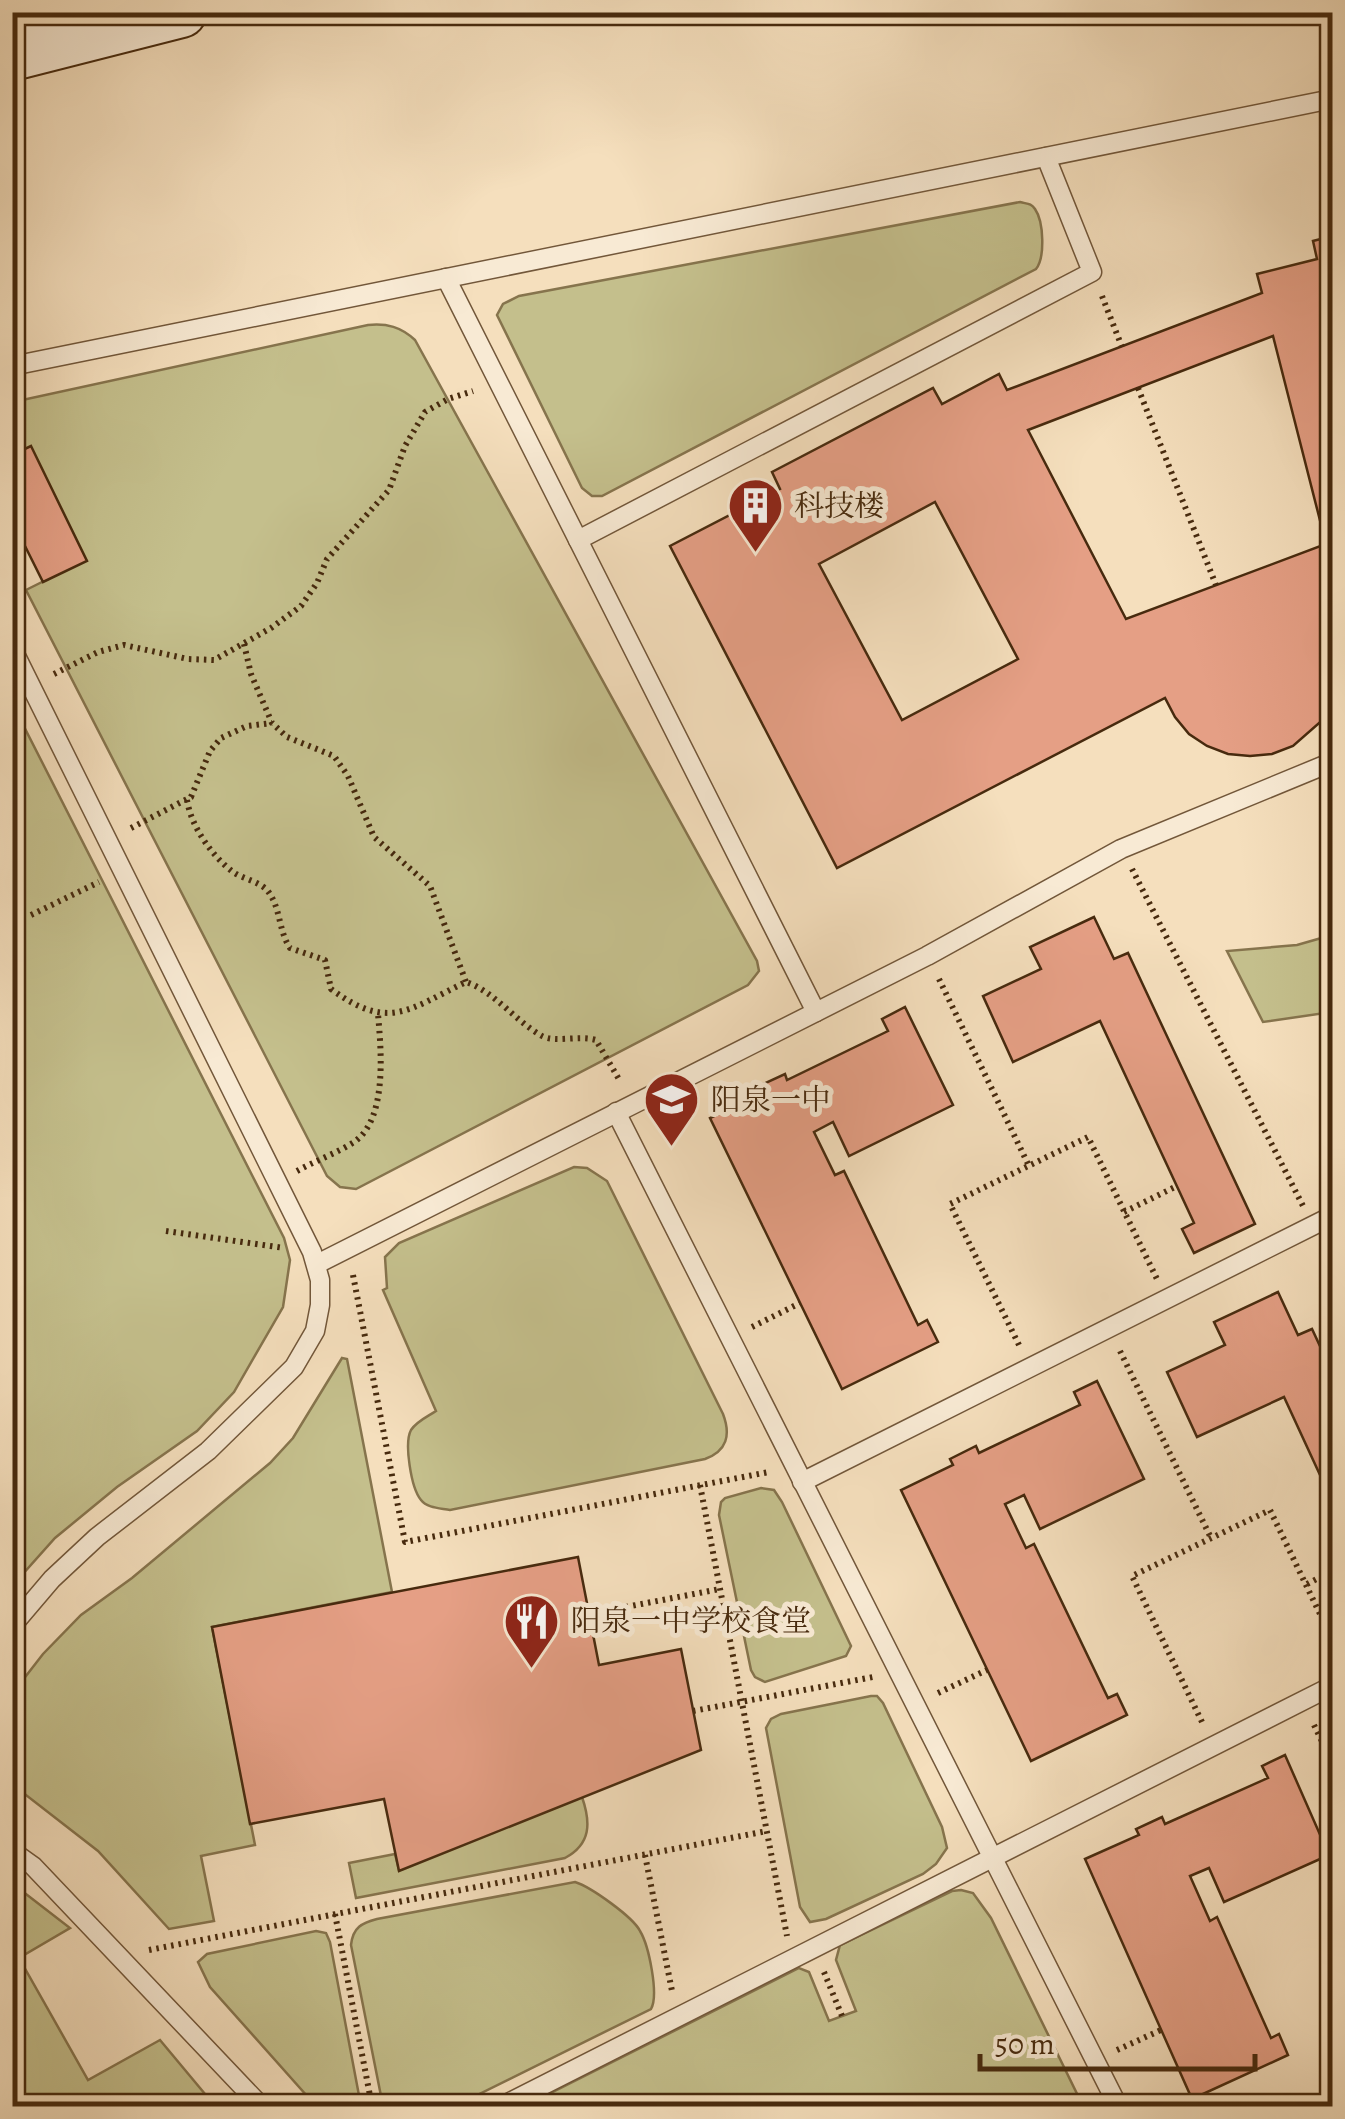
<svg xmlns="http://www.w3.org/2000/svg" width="1345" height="2119" font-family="Alegreya,'Noto Serif SC',serif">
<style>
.green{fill:#c4bf8c;stroke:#86744d;stroke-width:2.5}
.building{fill:#e59f85;stroke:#472a0e;stroke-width:2.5;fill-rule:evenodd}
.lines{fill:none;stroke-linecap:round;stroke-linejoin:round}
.lane-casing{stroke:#72573a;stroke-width:21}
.secondary-casing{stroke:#472a0e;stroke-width:54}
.path{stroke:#472a0e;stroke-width:6;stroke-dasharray:2.5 5;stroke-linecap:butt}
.lane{stroke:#f8ead4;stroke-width:18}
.secondary{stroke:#f8ead4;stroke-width:50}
.labels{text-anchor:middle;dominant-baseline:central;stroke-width:10;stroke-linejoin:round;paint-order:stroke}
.poi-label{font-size:30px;fill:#472a0e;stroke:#f8ead4;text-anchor:start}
</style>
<rect width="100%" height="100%" fill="#f5dfbd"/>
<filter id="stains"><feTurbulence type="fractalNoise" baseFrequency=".002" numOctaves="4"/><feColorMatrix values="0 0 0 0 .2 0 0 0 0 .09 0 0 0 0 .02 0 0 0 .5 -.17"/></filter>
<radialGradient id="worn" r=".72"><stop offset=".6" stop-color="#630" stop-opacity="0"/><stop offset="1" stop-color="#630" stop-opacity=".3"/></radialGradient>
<g class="green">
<path d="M1020,202C1027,204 1031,203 1035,209C1044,222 1045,258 1036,269L602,496H592L582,488L497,315L503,304L519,296Z"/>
<path d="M368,325C387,323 401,327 415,340L757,961L759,971L748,985L356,1189L340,1187L327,1176L26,590L86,560L13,455V402Z"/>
<polygon points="13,705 284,1238 290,1260 283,1307 234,1392 197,1431 117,1487 55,1538 13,1585"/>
<polygon points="1332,935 1332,1012 1263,1022 1227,951 1297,945"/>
<path d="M574,1167L587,1168L607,1181L723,1414C731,1435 727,1451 705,1459L450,1510C440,1508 427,1508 421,1500C411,1488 404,1443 411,1430C417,1421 427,1417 436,1411L383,1290L387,1288L385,1257L399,1243Z"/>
<polygon points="342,1358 347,1359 392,1592 212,1627 255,1845 201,1856 214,1921 169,1929 98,1851 13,1785 12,1694 43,1654 81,1615 132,1578 270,1463 293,1438"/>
<polygon points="761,1488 774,1490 782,1502 851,1646 846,1656 765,1682 755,1677 751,1670 719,1515 721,1502 725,1498"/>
<polygon points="871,1696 877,1696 883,1703 942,1827 947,1848 936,1864 923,1874 826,1919 810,1922 800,1907 766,1728 771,1719 781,1714"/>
<path d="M582,1797C591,1823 591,1844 565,1858L356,1898L349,1863L395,1854L399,1870Z"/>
<path d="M575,1882C591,1887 633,1917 640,1931C649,1946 659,1995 651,2009L455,2106H383L351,1945C353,1927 362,1923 377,1919Z"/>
<polygon points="13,1884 70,1928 19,1958 88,2080 160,2040 215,2106 13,2106"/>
<polygon points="961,1890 973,1893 991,1918 1083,2106 525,2106 799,1968 809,1972 829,2021 856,2011 836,1960 840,1945 952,1891"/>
<polygon points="316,1931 326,1933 330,1942 361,2106 316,2106 210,1987 198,1962 207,1954"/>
</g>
<g class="building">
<path d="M1332,236V703L1326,717L1293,746L1272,754L1250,756L1228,754L1207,746L1189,734L1175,717L1165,698L837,868L670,546L780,489L772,472L933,388L942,404L999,374L1007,390L1262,293L1257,274L1317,259L1313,241ZM1273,336L1326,544L1126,619L1028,430ZM935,502L1018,659L902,720L819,564Z"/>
<polygon points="31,446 87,561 43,582 12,520 12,455"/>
<polygon points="1094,917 1114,959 1128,953 1255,1224 1194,1253 1182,1229 1194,1223 1100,1021 1013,1062 983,996 1041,969 1030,947"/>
<polygon points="905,1007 953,1105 849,1156 833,1122 814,1132 835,1175 844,1171 918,1325 927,1320 938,1342 842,1389 710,1118 762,1093 759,1086 785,1074 787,1080 888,1031 882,1019"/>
<polygon points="1278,1292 1298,1335 1312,1329 1332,1372 1332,1501 1284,1397 1197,1437 1167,1372 1225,1345 1214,1322"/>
<polygon points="1097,1381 1144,1479 1040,1529 1024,1495 1005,1504 1026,1548 1034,1544 1108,1698 1117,1694 1127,1715 1031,1761 901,1490 953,1465 950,1459 976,1446 979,1453 1080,1405 1074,1392"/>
<polygon points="578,1557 599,1665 681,1649 701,1750 399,1871 384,1799 250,1824 212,1627"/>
<polygon points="1285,1755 1329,1855 1224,1902 1209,1868 1190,1876 1210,1921 1217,1917 1271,2038 1279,2034 1288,2055 1192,2099 1085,1859 1139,1835 1136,1829 1162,1817 1165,1824 1268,1778 1262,1766"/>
</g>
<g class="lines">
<defs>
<g id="lane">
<polyline points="446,278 816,1012"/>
<polyline points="12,366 1332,99"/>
<polyline points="578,540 1092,272 1046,157"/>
<polyline points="12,648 312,1252 320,1280 320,1305 315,1331 294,1367 208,1451 97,1537 52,1579 12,1626"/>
<polyline points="616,1112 1118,2106"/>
<polyline points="317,1264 927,956 1121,849 1332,762"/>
<polyline points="802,1482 1332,1216"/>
<polyline points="12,1851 33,1866 261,2106"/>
<polyline points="502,2106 1332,1686"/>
</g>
<polyline id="secondary" points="12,55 181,12"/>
</defs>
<use href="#lane" class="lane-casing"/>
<use href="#secondary" class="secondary-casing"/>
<g class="path">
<polyline points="1102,296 1122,347"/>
<polyline points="1138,388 1216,585"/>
<polyline points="244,644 251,674 272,723 287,737 334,756 348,776 374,837 430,886 466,982"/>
<polyline points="54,674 98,652 124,645 188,659 214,660 271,628 301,606 317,583 327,559 389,490 405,446 425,412 448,399 473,391"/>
<path d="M187,800C191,826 211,855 233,872C243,879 258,881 267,890C281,907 278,930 290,948L325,960L331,989C389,1032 409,1009 466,982C494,991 515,1021 542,1036C555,1043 579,1035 596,1040L620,1081"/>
<polyline points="131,828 191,797 210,751 221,738 247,726 272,723"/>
<polyline points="1132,869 1303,1206"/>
<polyline points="31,915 99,882"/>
<polyline points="939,979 1029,1166"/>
<path d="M297,1171C315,1161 337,1153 354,1142C388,1119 381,1049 378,1014"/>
<polyline points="1124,1212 1177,1186"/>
<polyline points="166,1231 284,1248"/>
<polyline points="1324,1248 1332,1265"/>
<polyline points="353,1275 405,1542 769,1472"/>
<polyline points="752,1327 800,1303"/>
<polyline points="1019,1345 950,1204 1088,1137 1157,1279"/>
<polyline points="1120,1351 1211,1538"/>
<polyline points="700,1485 787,1936"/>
<polyline points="1307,1584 1332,1571"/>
<polyline points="589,1614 720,1589"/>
<polyline points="938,1693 987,1670"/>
<polyline points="693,1711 873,1677"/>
<polyline points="1202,1722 1132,1576 1270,1510 1332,1639"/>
<polyline points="1314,1725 1332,1762"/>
<polyline points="645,1855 672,1991"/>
<polyline points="335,1914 372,2106"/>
<polyline points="1332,1946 1326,1949 1332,1964"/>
<polyline points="149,1950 767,1831"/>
<polyline points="824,1972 842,2016"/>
<polyline points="1117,2050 1161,2030"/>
</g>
<use href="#lane" class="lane"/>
<use href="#secondary" class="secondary"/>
</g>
<defs>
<symbol id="building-pin" viewBox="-11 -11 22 30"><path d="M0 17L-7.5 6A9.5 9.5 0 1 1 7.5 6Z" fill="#8f2418" stroke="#f8ead4"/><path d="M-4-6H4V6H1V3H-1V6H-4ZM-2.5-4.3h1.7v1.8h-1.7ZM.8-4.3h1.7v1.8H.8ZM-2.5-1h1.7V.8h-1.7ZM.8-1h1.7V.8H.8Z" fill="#fff"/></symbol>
<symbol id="school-pin" viewBox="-11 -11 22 30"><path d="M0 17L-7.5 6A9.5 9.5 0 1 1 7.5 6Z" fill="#8f2418" stroke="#f8ead4"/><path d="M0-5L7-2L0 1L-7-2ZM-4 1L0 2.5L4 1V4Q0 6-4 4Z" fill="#fff"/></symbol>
<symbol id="restaurant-pin" viewBox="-11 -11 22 30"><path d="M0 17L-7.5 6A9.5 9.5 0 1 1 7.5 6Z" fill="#8f2418" stroke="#f8ead4"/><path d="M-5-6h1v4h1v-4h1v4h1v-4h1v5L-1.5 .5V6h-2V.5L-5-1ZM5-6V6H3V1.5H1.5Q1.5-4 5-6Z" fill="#fff"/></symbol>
</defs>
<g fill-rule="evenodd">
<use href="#building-pin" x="724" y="474" width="63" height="86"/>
<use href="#school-pin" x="640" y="1068" width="63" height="86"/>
<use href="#restaurant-pin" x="500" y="1590" width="63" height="86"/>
</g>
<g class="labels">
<g class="poi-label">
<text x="794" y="506">科技楼</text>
<text x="711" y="1100">阳泉一中</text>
<text x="571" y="1621">阳泉一中学校食堂</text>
</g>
</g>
<rect width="1345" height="2119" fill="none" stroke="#f5dfbd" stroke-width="50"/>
<rect x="15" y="15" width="1315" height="2089" fill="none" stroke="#472a0e" stroke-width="5"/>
<rect x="25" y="25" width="1295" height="2069" fill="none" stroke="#472a0e" stroke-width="2.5"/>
<path d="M980 2054v15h275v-15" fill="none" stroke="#472a0e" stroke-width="5"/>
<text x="995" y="2054" font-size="30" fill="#472a0e" stroke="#f8ead4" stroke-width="8" paint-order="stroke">50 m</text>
<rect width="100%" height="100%" filter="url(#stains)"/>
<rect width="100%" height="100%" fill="url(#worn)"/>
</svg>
